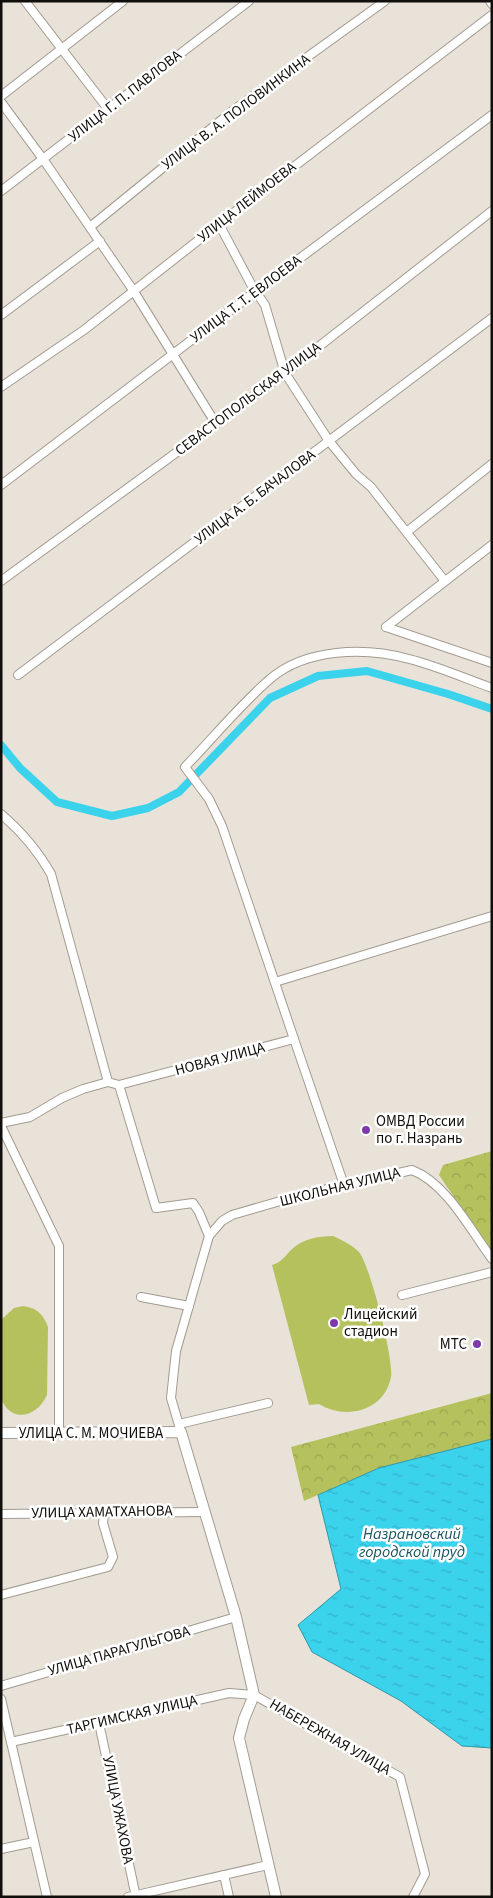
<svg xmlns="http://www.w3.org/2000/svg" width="493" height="1898" font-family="'Source Sans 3',sans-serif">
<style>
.grass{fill:#b4c15c}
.park{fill:url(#park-crowns)}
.water{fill:url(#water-ripples);stroke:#2e98a8}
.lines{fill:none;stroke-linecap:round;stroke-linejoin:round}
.canal{stroke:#3bd2ec;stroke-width:8}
.minor-casing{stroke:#a19b91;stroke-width:10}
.tertiary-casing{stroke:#a19b91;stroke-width:12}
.minor{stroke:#fff;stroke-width:8}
.tertiary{stroke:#fff;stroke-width:10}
.poi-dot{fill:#8138ab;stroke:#fff;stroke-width:2}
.labels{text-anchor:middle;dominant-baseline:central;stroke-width:5;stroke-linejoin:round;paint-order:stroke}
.street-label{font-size:15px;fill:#110f0b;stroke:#fff}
.poi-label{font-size:15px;fill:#110f0b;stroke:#fff;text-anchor:start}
.water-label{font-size:16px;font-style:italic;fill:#195660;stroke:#fff}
</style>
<defs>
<pattern id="park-crowns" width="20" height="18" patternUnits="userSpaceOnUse" patternTransform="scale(1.25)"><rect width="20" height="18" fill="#b4c15c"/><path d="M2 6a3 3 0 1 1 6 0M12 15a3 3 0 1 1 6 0" fill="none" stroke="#9aa54f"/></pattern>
<pattern id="water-ripples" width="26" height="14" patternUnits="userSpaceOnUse" patternTransform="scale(1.25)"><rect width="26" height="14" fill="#3bd2ec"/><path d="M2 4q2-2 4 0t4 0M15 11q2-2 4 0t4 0" fill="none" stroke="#33b3c9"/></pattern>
</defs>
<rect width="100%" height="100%" fill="#e9e2d8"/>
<g class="grass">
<path d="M333,1236C342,1240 352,1245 359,1252C370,1265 394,1360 391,1377C384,1412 345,1420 319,1404L309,1405L272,1265C282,1262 284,1257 291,1250C302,1239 318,1236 333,1236Z"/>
<path d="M23,1306C37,1308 43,1314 48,1327L47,1395C37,1417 12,1424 1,1399L2,1319L14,1308Z"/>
</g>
<g class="park">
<polygon points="492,1151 492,1253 439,1175 443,1165"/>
<polygon points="492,1393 492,1439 379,1468 304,1501 291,1447"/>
</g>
<polygon class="water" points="492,1439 492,1748 462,1746 401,1701 312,1652 298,1625 341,1589 318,1495 379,1468"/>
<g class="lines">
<polyline class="canal" points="1,745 20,768 57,802 112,816 148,808 179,792 270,698 318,676 367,671 448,694 492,709"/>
<defs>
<g id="minor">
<polyline points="25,1 108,109"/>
<polyline points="490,1 492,4"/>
<polyline points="1,96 123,1"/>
<polyline points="1,102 43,159 133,290 216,424"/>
<polyline points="1,191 249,1"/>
<polyline points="219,224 252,286 265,305 285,373 329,441 356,474 371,487 444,580"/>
<polyline points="90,227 235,109 385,1"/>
<polyline points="1,315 100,241"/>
<polyline points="1,387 84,330 219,224 492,15"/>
<polyline points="1,485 256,291 492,115"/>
<polyline points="408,531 492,464"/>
<polyline points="1,581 285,373 492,211"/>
<polyline points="386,627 492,545"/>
<polyline points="386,627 492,663"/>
<polyline points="18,675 492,318"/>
<path d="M1,814C22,832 37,849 51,874L108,1082"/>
<polyline points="275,982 492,916"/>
<path d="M294,1039L222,826L209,799L185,767C213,738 240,705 270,679C306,648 365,647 409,659C437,666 464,678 492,688"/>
<polyline points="119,1085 156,1208 193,1203 199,1212 209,1236"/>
<polyline points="1,1123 30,1117 62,1098 83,1089 108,1082 119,1085 294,1039 344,1185"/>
<polyline points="1,1126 59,1246 59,1433"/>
<polyline points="402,1295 492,1272"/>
<polyline points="141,1297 189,1306"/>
<polyline points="179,1424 268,1403"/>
<path d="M181,1432L171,1398L176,1351L209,1236L222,1221L232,1215L301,1195L412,1170C446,1183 470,1229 492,1259"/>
<polyline points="1,1514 204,1512"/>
<polyline points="1,1595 108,1567 113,1557 103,1523 104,1512"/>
<polyline points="1,1686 236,1617"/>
<polyline points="1,1699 47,1897"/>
<polyline points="99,1723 136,1897"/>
<polyline points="11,1742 229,1693 254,1695 400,1777 425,1874 413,1897"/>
<polyline points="1,1849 34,1842"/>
<polyline points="224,1875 229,1897"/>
<polyline points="128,1897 268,1865"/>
</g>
<polyline id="tertiary" points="1,1433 181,1432 236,1617 254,1695 244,1719 239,1738 276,1897"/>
</defs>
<use href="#minor" class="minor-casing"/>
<use href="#tertiary" class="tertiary-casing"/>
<use href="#minor" class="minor"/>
<use href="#tertiary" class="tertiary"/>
</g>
<g class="poi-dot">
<circle cx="366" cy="1130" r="5"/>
<circle cx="334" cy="1323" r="5"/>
<circle cx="477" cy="1344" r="5"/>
</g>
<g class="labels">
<g class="street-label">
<text transform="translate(125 96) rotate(-38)">УЛИЦА Г. П. ПАВЛОВА</text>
<text transform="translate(236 112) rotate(-37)">УЛИЦА В. А. ПОЛОВИНКИНА</text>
<text transform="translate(247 202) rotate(-38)">УЛИЦА ЛЕЙМОЕВА</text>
<text transform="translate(246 299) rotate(-37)">УЛИЦА Т. Т. ЕВЛОЕВА</text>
<text transform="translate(248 399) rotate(-37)">СЕВАСТОПОЛЬСКАЯ УЛИЦА</text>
<text transform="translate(255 497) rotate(-37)">УЛИЦА А. Б. БАЧАЛОВА</text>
<text transform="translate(220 1059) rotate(-15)">НОВАЯ УЛИЦА</text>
<text transform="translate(340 1187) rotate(-14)">ШКОЛЬНАЯ УЛИЦА</text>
<text x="91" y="1433">УЛИЦА С. М. МОЧИЕВА</text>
<text transform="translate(102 1512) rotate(-1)">УЛИЦА ХАМАТХАНОВА</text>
<text transform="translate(119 1651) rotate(-16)">УЛИЦА ПАРАГУЛЬГОВА</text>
<text transform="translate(132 1715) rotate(-13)">ТАРГИМСКАЯ УЛИЦА</text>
<text transform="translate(330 1737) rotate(30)">НАБЕРЕЖНАЯ УЛИЦА</text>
<text transform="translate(118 1810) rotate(79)">УЛИЦА УЖАХОВА</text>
</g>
<g class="poi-label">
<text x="376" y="1121">ОМВД России<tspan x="376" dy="17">по г. Назрань</tspan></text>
<text x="344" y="1314">Лицейский<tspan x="344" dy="17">стадион</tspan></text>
<text x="467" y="1344" text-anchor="end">МТС</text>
</g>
<g class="water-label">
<text x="412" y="1534">Назрановский<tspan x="412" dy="18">городской пруд</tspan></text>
</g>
</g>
<rect width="493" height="1898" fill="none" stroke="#110f0b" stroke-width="5"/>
</svg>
